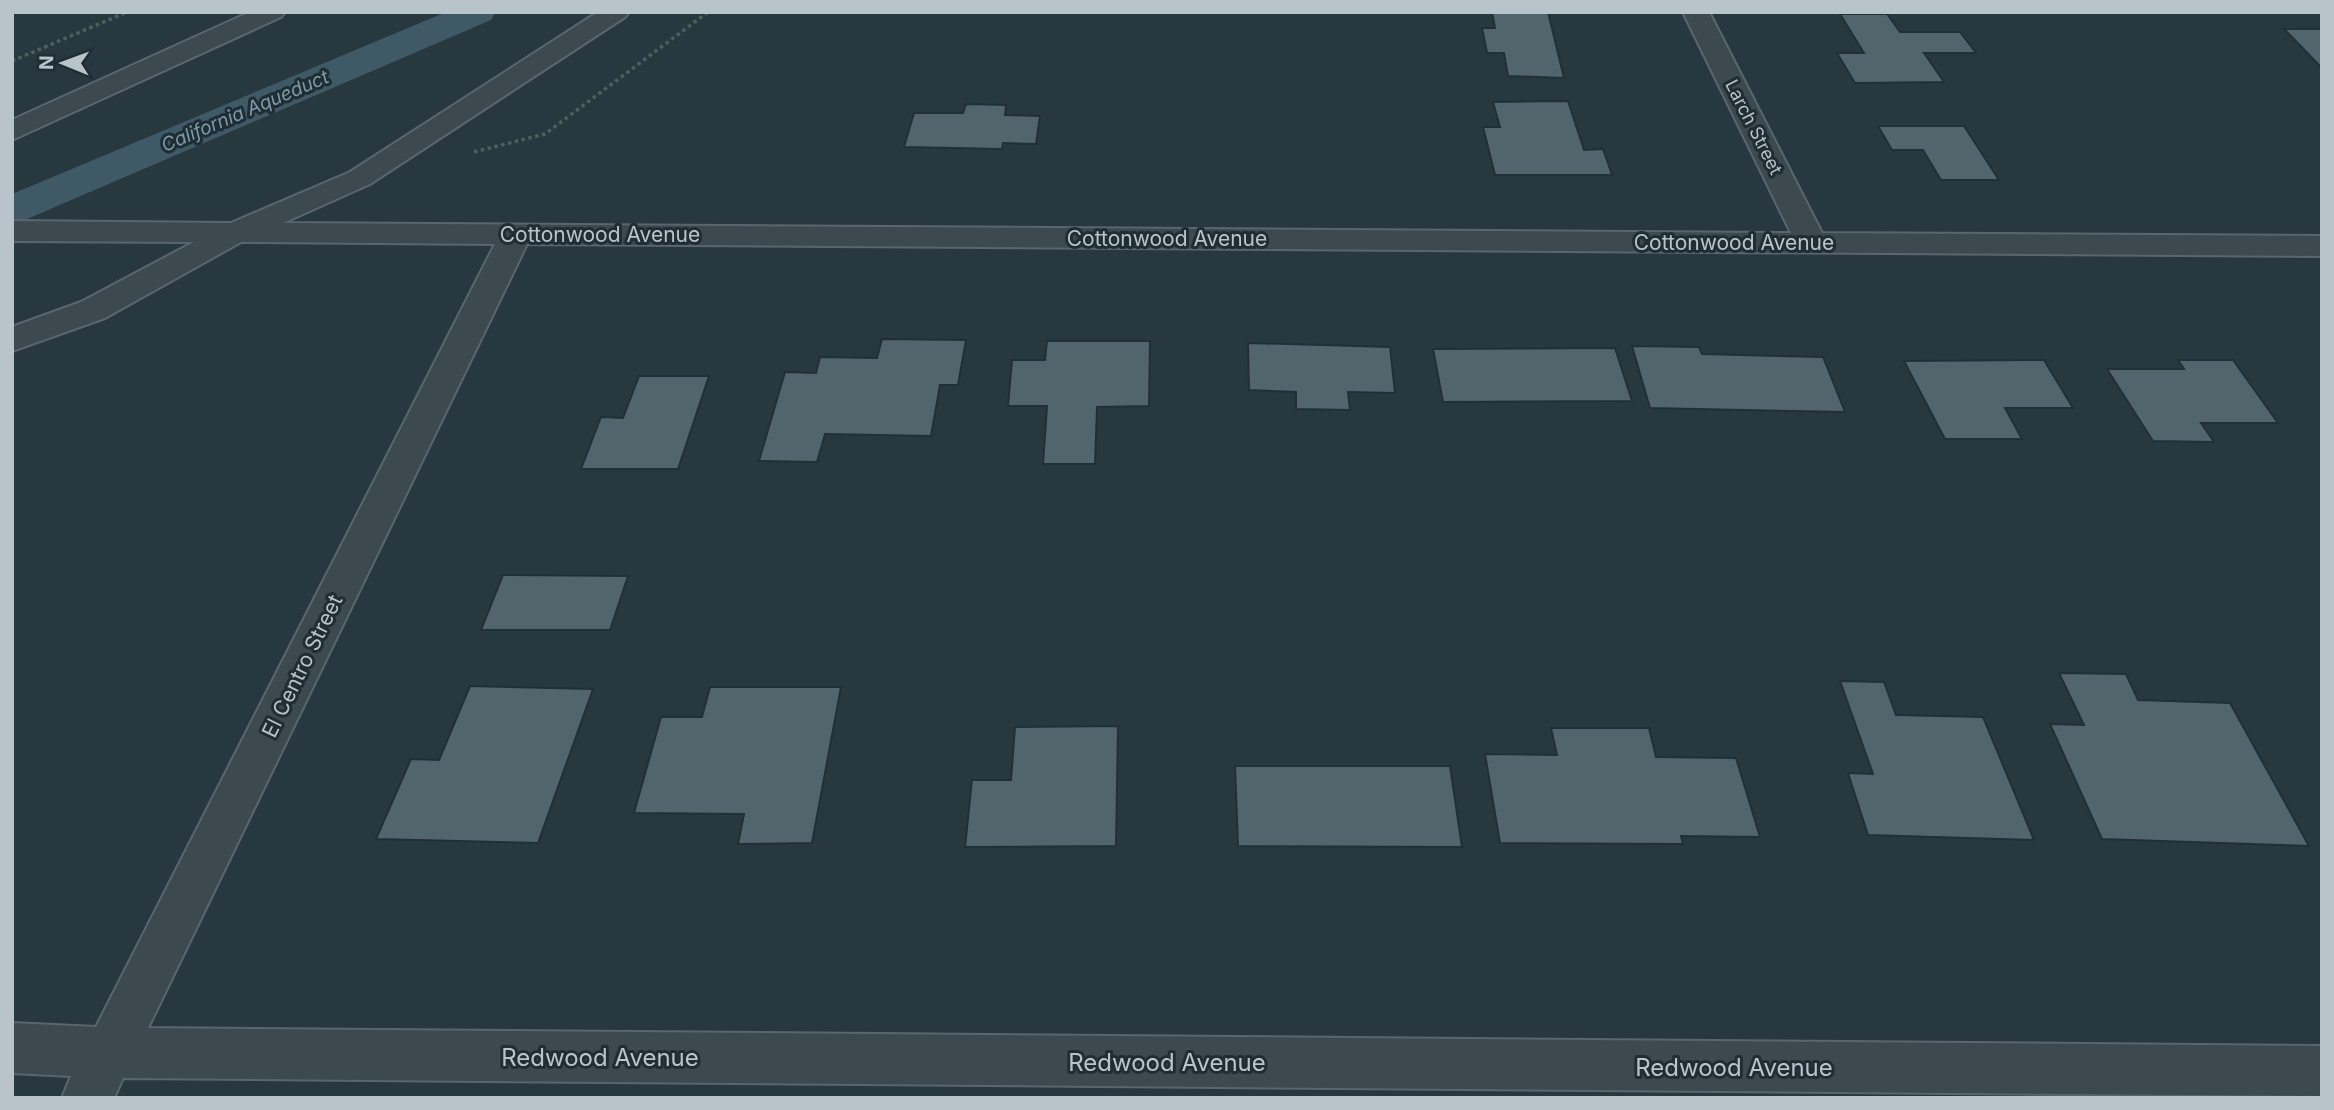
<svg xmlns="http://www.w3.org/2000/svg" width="2334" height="1110" font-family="Inter,sans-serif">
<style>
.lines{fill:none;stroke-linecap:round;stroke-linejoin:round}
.canal{fill:#3f5967;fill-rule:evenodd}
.building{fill:#53656c;stroke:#223036;stroke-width:2}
.minor-casing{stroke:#5a666d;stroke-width:4}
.path{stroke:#4c615d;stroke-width:3.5;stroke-dasharray:3.5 3.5;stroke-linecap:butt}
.minor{fill:#3c494f;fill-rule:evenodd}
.labels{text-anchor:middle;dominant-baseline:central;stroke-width:6;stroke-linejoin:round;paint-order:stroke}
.far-street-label{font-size:18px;fill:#b8c3ca;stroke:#202e34}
.far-water-label{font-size:19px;font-style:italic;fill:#7b9baa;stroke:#202e34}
.street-label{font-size:21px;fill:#b8c3ca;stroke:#202e34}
.near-street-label{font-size:24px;fill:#b8c3ca;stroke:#202e34}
</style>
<rect width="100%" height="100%" fill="#28383f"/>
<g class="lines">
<polygon class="canal" points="446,12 496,12 491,20 27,219 12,223 12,194"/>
</g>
<g class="building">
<polygon points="1492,12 1548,12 1564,78 1508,76 1504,53 1487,53 1482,28 1495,28"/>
<polygon points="1840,14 1887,14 1900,32 1960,32 1976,53 1924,53 1944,82 1855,83 1837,53 1864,53"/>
<polygon points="2284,29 2322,29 2322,65 2319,65"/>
<polygon points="1568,101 1584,150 1603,149 1612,175 1495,175 1483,127 1500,127 1493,102"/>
<polygon points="966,104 1006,105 1005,115 1040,116 1036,144 1003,143 1002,149 904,147 914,113 963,113"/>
<polygon points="1878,126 1964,126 1999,180 1941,180 1923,150 1892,150"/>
<polygon points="882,339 966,340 958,385 940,385 931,436 825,434 817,462 759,461 785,372 816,373 820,357 877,358"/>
<polygon points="1047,341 1150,341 1149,406 1097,407 1095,464 1043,464 1047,406 1008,406 1012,360 1045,360"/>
<polygon points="1248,343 1390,347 1395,393 1348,392 1350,410 1296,409 1296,392 1249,390"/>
<polygon points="1632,346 1699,347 1702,354 1823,357 1845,412 1650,408"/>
<polygon points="1615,348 1632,401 1443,402 1433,349"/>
<polygon points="2044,360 2073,408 2005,408 2022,439 1945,439 1904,361"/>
<polygon points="2178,360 2233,360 2278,423 2201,423 2214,442 2153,441 2107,369 2184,369"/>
<polygon points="639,376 709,376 678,469 581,469 601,417 623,418"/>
<polygon points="503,575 628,576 610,630 481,630"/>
<polygon points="2059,673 2126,674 2138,700 2230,703 2309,846 2102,839 2050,724 2084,725"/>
<polygon points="1840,681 1884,682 1896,715 1983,717 2034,840 1868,835 1848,773 1873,774"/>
<polygon points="470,686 593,689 538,843 376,839 411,759 439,760"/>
<polygon points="710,687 841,687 812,843 738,844 744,814 634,813 661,717 702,717"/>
<polygon points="1118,726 1116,846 965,847 972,780 1011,780 1015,727"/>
<polygon points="1551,728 1649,728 1656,757 1736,758 1760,837 1681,836 1683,844 1500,843 1485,754 1557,755"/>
<polygon points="1235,766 1450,766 1462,847 1238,846"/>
</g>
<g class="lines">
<defs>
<g id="minor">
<polygon points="250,12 285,12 281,17 12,140 12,120"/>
<polygon points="598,12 629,12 625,17 370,184 283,223 1791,233 1683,12 1709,12 1822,233 2322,236 2322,256 527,244 148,1028 2322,1046 2322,1096 123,1078 114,1098 62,1098 71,1076 12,1073 12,1023 96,1027 495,244 241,242 105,318 12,351 12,327 81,302 194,242 12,241 12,221 231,223 350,172"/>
</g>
</defs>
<use href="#minor" class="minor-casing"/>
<g class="path">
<polyline points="12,61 127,12"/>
<polyline points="474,152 545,134 708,12"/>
</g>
<use href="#minor" class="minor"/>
</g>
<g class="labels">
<g class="far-street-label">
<text transform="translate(1754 127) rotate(63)">Larch Street</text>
</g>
<g class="far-water-label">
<text transform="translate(245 111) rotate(-23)">California Aqueduct</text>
</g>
<g class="street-label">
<text x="600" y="234">Cottonwood Avenue</text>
<text x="1167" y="238">Cottonwood Avenue</text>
<text x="1734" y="242">Cottonwood Avenue</text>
<text transform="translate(302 666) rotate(-64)">El Centro Street</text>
</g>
<g class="near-street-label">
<text x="600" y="1057">Redwood Avenue</text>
<text x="1167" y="1062">Redwood Avenue</text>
<text x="1734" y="1067">Redwood Avenue</text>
</g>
</g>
<rect width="2334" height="1110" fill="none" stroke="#b8c3ca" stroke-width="28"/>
<g transform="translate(63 63) rotate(271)" stroke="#202e34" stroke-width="5" paint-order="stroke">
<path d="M0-5L12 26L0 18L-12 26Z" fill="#b8c3ca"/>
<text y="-10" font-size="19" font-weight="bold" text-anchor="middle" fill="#b8c3ca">N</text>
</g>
</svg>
